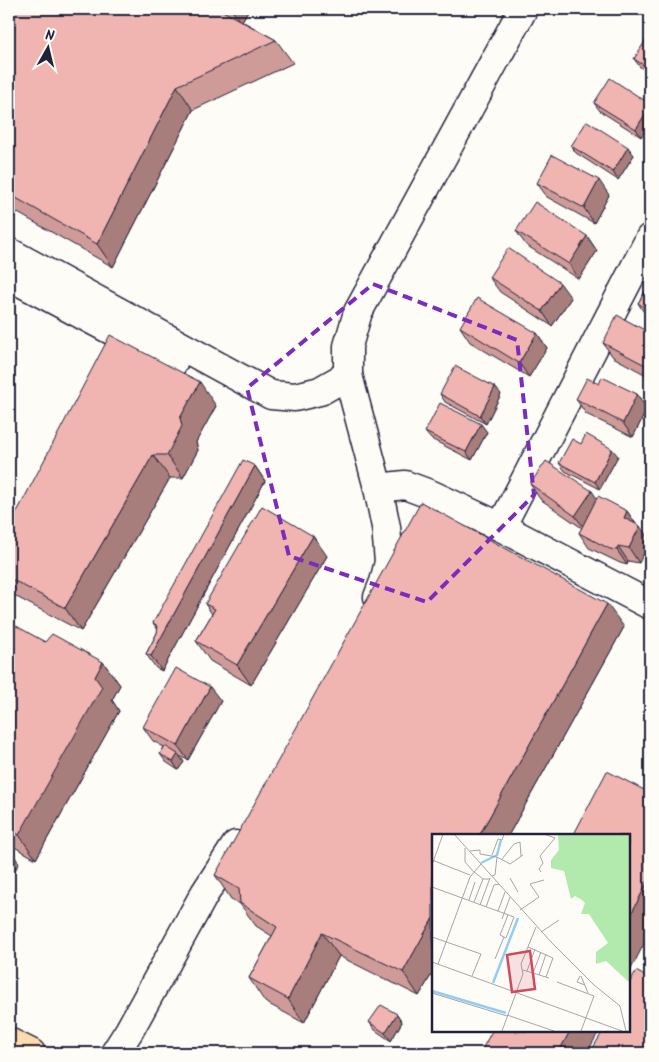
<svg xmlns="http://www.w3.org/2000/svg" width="659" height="1062" font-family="Kalam,sans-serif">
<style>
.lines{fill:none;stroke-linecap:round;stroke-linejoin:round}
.minor-casing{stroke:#22223b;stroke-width:31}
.highway-casing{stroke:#22223b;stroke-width:31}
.minor{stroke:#fdfcf7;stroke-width:28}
.highway{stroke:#fedbac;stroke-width:28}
.wall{fill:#ce9b98;stroke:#22223b}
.shaded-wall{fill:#a87e7c;stroke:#22223b}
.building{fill:#f0b4b1;stroke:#22223b}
.marked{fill:none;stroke:#7b2cbf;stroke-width:4;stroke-dasharray:10 6;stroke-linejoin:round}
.inset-river{fill:none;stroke:#93cdf3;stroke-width:2.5}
.inset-road{fill:none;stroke:#a5a5ac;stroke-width:1}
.view{fill:#d1495b;fill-opacity:0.15;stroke:#d1495b;stroke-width:2.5}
.inset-edge{fill:none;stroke:#22223b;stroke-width:2.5}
</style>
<rect width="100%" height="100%" fill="#fdfcf7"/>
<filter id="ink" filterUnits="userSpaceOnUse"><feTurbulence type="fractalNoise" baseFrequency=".02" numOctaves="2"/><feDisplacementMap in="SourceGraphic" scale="10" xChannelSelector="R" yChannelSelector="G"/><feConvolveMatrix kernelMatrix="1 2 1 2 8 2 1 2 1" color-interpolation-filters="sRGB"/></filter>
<g filter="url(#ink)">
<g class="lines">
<defs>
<g id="minor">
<polyline points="9,252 271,395 295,397 320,391 348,375"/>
<polyline points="9,276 173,363"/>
<polyline points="378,488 405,485 432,495 501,527 650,605"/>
<polyline points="501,527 650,238"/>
<polyline points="378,597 384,582 389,562 386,527 378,488 348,375 348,346 358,312 523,9"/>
<polyline points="115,1053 129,1031 205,893 236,845"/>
</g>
<polyline id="highway" points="9,1042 31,1053"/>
</defs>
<use href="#minor" class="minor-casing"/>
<use href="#highway" class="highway-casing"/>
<use href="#minor" class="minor"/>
<use href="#highway" class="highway"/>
</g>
<g class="wall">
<polygon points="9,9 249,9 242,21 276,40 293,63 193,110 113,267 9,208"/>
<polygon points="650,40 650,73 640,67 634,59"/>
<polygon points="594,103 650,104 650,123 641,137 600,111"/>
<polygon points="571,146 634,155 618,180 576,153"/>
<polygon points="537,183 609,195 594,223 547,197"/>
<polygon points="516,231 587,236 597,251 579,279 526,245"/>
<polygon points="489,277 571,298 552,326 500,292"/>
<polygon points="650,284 650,315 643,311 638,303"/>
<polygon points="460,327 537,333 547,348 529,377 470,342"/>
<polygon points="650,333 650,377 613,357 603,343"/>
<polygon points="599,384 637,394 647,409 633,437 586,414 576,399"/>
<polygon points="440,394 501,394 486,424 445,402"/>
<polygon points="216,406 196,442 198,450 183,478 170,478 81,631 9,593 9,527"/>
<polygon points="425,432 487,432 472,460 431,439"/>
<polygon points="581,444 618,456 600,489 565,471 559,463"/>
<polygon points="255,466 265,481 162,671 156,668 146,654 157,633 158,630 153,623"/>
<polygon points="530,484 597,498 627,511 636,524 639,563 628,561 627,565 620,563 589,548 579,533 582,528 540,499"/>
<polygon points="327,556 251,685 210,661 196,641 212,614 205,604"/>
<polygon points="9,622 10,624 45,642 103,662 120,685 112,700 119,711 36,859 9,844"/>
<polygon points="624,627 508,836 433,836 433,972 419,996 339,956 304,1023 265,1002 249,978 272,936 256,926 240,904 231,899 215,875"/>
<polygon points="221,701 188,760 179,756 184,762 178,770 166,762 160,754 164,747 153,741 143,727"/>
<polygon points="397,1014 402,1022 391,1041 375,1030 369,1022"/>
</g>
<g class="shaded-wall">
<polygon points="231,9 249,9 241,23"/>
<polygon points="177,86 193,110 113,267 97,244"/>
<polygon points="650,106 650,123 641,137 636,129"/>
<polygon points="628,147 634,155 618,180 613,172"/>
<polygon points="599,180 609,195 594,223 584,208"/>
<polygon points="587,236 597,251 579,279 569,264"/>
<polygon points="560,283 571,298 552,326 542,311"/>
<polygon points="537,333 547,348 529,377 519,363"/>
<polygon points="200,382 216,406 196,442 198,450 183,478 167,455 180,418"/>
<polygon points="495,387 501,394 486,424 480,416"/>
<polygon points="637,394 647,409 633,437 623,423"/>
<polygon points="481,424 487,432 472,460 466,452"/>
<polygon points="612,449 618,456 600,489 595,482"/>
<polygon points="153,455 170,478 81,631 65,608"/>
<polygon points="255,466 265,481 162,671 151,656"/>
<polygon points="592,491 602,506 586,530 575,516"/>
<polygon points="627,511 637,526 624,518"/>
<polygon points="640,526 650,541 639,563 629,548"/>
<polygon points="313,536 327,556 251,685 237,665"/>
<polygon points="618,546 628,561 627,565 617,550"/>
<polygon points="607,604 624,627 508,836 479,836"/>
<polygon points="103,662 120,685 112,700 119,711 36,859 19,835 95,677"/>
<polygon points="210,687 221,701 188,760 178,746"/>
<polygon points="178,754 184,762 178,770 173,762"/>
<polygon points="9,848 19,863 9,882"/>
<polygon points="650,877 650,932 628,975 628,920"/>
<polygon points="433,918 433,972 419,996 403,972"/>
<polygon points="322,933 339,956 304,1023 288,999"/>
<polygon points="397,1014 402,1022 391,1041 385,1033"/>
<polygon points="570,1031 599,1031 587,1053 558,1053"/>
</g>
<g class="building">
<polygon points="9,9 219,9 276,40 177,86 97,244 9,194"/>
<polygon points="647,38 650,40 650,69 634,59"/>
<polygon points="610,78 650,104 650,106 636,129 594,103"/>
<polygon points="587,121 628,147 613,172 571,146"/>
<polygon points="552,155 599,180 584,208 537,183"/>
<polygon points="535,202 587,236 569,264 516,231"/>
<polygon points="508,248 560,283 542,311 489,277"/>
<polygon points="650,284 650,311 638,303"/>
<polygon points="477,298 537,333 519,363 460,327"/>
<polygon points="617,315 650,333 650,363 649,367 603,343"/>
<polygon points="110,335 200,382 180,418 182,426 167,455 153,455 65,608 9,578 9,527"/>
<polygon points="455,366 495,387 480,416 440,394"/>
<polygon points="602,377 637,394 623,423 576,399 587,378 599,384"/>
<polygon points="440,403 481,424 466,452 425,432"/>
<polygon points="586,434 612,449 595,482 559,463 572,439 581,444"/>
<polygon points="243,460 255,466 151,656 146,654 157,633 158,626 153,623"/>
<polygon points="546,461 592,491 575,516 530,484"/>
<polygon points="598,496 627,511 624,518 640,526 629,548 618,546 617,550 610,549 579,533"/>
<polygon points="421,502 607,604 479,836 433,836 433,918 403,972 322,933 288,999 249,978 277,927 240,903 239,889 215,875"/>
<polygon points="262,506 313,536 237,665 196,641 215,609 205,604"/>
<polygon points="11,623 45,642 52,634 103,662 95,677 102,687 19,835 9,829 9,625"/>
<polygon points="176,668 210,687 178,746 143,727"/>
<polygon points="165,746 178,754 173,762 160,754"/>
<polygon points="607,771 650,793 650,877 628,920 628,836 573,836"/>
<polygon points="636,971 650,979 650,1053 590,1053 603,1031 628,1031 628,985"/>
<polygon points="381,1005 397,1014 385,1033 369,1022"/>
<polygon points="492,1031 570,1031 558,1053 480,1053"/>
</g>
</g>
<path class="marked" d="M373,284L517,340L534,495L427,602L289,556L247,388Z"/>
<g transform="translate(432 834)">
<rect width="198" height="198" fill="#fdfcf7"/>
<path d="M126,0H197V148L174,127L164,130V118L176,109L157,80H149L153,69L150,66L143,62L139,65L132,37L119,34V26L127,16Z" fill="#b2eaad"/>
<path class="inset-river" d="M49,29L65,21L69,6M61,149L86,84M0,157L74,179"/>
<path class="inset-road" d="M22,0L120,109L162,151L188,172L194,197M33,14V28L41,37M38,17L48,16V20L65,23L78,30L91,21M60,21L66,5L70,6L72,0M70,25L82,10L88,8L89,22M0,26L38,41M0,31L11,0M41,37L51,45H57M109,38L107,35L111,29L108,22L123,4L112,0M60,42L63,41L65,23M78,44L86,58M0,53L82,83L74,104L68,101L76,81M37,66L43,48M42,68L51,45M48,71L58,44M54,73L62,51L67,50M88,76L107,63L98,50L112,46M66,77L73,58M70,85L78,63M109,98L127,86M0,103L49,120L40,142M96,113L121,124L114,143M63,125L72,103M0,128L190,197M6,130L38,43L49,30M91,136L117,144M95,137L103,115M101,139L109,118M107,141L114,120M148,142L145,148L153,151M149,142L156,159M125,148L162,162L149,197M0,159L75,182M75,181L122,197M70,197L91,140L89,130L104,93"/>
<path class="view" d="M98,117L103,155L80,158L75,121Z"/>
<rect width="198" height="198" class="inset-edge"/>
</g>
<rect width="659" height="1062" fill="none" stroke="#fdfcf7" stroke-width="30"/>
<rect x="15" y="15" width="629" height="1032" fill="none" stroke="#22223b" stroke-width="2" filter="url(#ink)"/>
<g transform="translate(48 48) rotate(8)" stroke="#fdfcf7" stroke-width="4" paint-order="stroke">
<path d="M0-4L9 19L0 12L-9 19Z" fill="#22223b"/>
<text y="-8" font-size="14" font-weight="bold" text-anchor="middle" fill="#22223b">N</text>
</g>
</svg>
